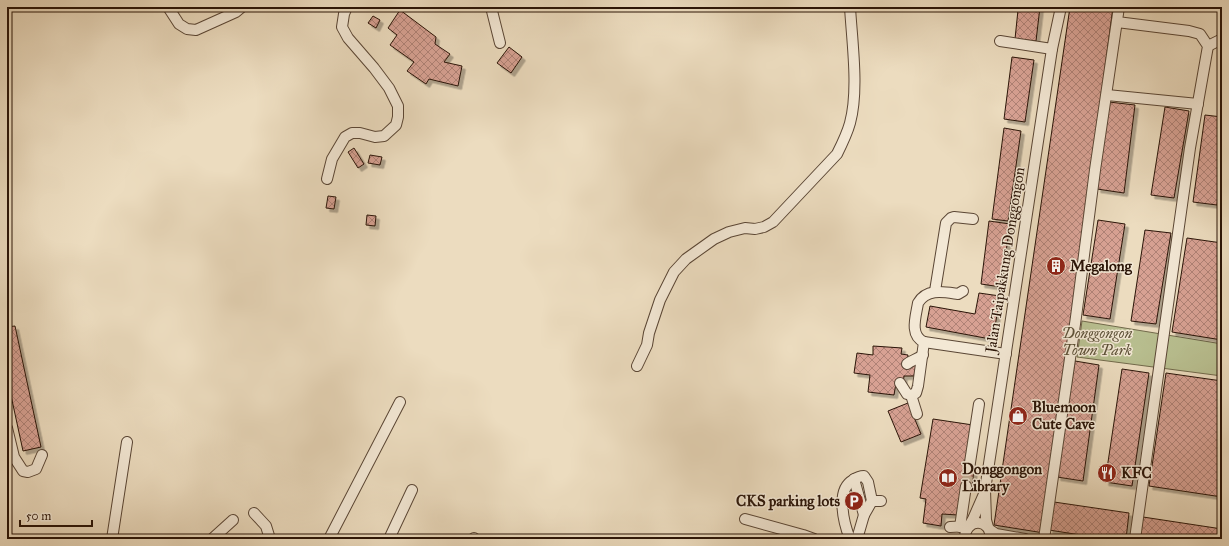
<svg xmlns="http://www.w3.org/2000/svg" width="1229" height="546" font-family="'IM FELL Great Primer',serif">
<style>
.park{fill:#b9c091;stroke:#726a4c}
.building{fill:url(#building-cross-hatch);stroke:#2a1407;filter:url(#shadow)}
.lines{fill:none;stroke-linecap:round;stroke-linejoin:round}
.minor-tunnel{stroke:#c5b49a;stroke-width:10;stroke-dasharray:10 5;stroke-linecap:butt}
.minor-casing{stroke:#5a4635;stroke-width:12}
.minor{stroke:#f3e8d5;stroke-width:10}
.labels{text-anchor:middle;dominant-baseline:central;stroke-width:3;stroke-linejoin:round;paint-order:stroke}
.street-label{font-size:15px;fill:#2a1407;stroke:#f3e8d5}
.poi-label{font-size:15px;font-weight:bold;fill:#2a1407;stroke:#f3e8d5;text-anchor:start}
.park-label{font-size:15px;font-style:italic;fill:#5c5037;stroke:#f3e8d5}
</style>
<defs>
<pattern id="building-cross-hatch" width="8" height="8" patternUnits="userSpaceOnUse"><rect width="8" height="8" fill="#d7a193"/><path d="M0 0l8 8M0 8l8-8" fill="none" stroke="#af8276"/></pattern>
<filter id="shadow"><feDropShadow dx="3.5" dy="3.5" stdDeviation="0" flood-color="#0004"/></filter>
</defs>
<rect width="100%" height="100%" fill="#ecdcbf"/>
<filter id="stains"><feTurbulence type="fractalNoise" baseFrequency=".005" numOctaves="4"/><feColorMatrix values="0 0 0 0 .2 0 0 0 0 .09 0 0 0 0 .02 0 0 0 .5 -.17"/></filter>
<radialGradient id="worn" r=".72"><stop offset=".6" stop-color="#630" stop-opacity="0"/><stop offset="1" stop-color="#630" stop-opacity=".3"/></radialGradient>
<polygon class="park" points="1082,321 1222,344 1222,376 1077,357"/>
<g class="building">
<polygon points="1014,7 1040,7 1036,41 1015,39 1018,10"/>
<polygon points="1070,7 1113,7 1044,533 994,525"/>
<polygon points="400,10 436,37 435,44 450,54 444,62 462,66 458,86 429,79 426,84 407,71 414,62 390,45 397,35 388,28"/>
<polygon points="373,16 380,20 376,28 368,23"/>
<polygon points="509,47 522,57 511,73 497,63"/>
<polygon points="1012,57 1034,60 1025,122 1004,119"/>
<polygon points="1221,76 1222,76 1222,93 1218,93"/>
<polygon points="1109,102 1135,105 1124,193 1097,189"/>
<polygon points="1165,107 1189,111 1174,198 1151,195"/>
<polygon points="1205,115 1222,117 1222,172 1217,205 1193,202"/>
<polygon points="1004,128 1021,131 1008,221 992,219"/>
<polygon points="354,148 364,164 358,168 348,152"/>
<polygon points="370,155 382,157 380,165 368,163"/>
<polygon points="328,196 336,197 334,209 326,208"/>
<polygon points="367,215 376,216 375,226 366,225"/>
<polygon points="1098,220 1125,224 1110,319 1083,315"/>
<polygon points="989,221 1010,224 1001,287 981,284"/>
<polygon points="1145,230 1171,233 1156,324 1131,321"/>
<polygon points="1187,238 1222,243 1222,340 1172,332"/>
<polygon points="979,293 1000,296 994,333 985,338 926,327 930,306 975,314"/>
<polygon points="15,326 41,447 23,451 7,377 7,327"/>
<polygon points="873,346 902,348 901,354 908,355 907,364 916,365 914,376 904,376 903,384 896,383 894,395 868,392 870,375 854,373 857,353 873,355"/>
<polygon points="1075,361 1099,365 1083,481 1057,477"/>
<polygon points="1122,369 1149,373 1132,486 1105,482"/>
<polygon points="1166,373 1222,381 1222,497 1149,486"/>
<polygon points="908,403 921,434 901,442 888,411"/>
<polygon points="933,419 973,425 967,468 974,469 972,487 965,486 958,515 942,514 941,526 923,523 926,499 920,498"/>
<polygon points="1054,502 1129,513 1126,539 1106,539 1049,530"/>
<polygon points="1143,517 1222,529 1222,539 1140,539"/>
</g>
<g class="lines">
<polyline class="minor-tunnel" points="966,486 969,469"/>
<defs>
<g id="minor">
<polyline points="168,7 179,24 187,29 196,30 236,12 242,7"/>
<polyline points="491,7 500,43"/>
<polyline points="1117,22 1189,31 1200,34 1208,46 1190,148 1135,539"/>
<polyline points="1000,41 1052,49"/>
<polyline points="1208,46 1222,39"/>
<polyline points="1107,95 1198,104"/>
<polyline points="327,179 332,159 345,137 352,133 360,133 375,137 384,136 396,125 398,117 398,106 389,88 374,68 348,38 342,27 344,14 347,7"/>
<polyline points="935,291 946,223 951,218 954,217 973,219"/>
<path d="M963,291L958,294C944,292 927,288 918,303C916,316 909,335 924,342L1006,354"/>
<path d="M907,364C912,360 916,360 923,355"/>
<path d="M637,366L647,345L649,333L660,300L674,272L686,259L714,239L729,232L745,228L755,229L764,227L773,222L837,154C842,144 847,134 850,123C859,90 852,42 850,7"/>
<polyline points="900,383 907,394 911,395 916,393 918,386 924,342"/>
<polyline points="911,395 917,414"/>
<polyline points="7,428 14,457 23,471 28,472 36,469 42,455"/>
<polyline points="969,469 979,404"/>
<polyline points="854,479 864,515"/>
<polyline points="254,513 266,526 270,539"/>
<polyline points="745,519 803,535 814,539"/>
<polyline points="950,527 969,526 973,519 984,494"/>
<polyline points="960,527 966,486"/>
<polyline points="988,527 986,520 985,490 1052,49 1061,7"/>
<polyline points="990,530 996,534 1025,539"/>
<polyline points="112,539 127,442"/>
<polyline points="212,539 233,520"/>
<polyline points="329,539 400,402"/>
<polyline points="389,539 412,490"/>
<polyline points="474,539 474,538"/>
<path d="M850,539C844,524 835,490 853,480C856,478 860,476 864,476L868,482L872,501"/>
<polyline points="857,539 864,515 872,501 881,501"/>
<path d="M965,539C964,517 993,518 990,539"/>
<polyline points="1044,539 1076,317 1095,170 1119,7"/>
</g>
</defs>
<use href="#minor" class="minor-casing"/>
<use href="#minor" class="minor"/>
</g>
<defs>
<symbol id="building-disc" viewBox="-11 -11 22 22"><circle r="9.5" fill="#8f2418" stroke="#f3e8d5"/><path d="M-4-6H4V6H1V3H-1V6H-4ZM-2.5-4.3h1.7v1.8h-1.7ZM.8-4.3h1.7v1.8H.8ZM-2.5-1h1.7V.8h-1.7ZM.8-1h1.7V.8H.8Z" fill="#fff"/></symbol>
<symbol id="shop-disc" viewBox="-11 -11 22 22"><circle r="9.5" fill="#8f2418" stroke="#f3e8d5"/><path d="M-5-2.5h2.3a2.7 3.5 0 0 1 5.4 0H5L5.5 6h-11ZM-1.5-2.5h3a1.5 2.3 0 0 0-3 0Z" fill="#fff"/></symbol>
<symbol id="restaurant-disc" viewBox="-11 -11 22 22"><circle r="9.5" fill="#8f2418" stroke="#f3e8d5"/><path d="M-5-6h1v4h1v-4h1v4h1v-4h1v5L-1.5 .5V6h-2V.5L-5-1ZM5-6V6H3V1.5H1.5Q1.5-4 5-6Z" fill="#fff"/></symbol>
<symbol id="library-disc" viewBox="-11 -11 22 22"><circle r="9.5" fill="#8f2418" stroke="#f3e8d5"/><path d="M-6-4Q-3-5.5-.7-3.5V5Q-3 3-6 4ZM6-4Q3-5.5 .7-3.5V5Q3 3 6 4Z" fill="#fff"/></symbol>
<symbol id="parking-disc" viewBox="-11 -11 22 22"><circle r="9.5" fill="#8f2418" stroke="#f3e8d5"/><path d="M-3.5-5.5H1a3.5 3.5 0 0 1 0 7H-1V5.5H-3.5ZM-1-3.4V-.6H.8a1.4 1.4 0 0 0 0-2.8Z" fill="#fff"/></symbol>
</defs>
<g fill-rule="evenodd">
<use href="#building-disc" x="1045" y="255" width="22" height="22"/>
<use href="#shop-disc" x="1007" y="405" width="22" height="22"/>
<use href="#restaurant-disc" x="1096" y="462" width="22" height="22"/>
<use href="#library-disc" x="937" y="467" width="22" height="22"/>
<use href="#parking-disc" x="843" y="490" width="22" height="22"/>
</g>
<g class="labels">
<g class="street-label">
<text transform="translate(1005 260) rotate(-81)">Jalan Taipakkung Donggongon</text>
</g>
<g class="poi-label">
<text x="1070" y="266">Megalong</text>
<text x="1032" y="407">Bluemoon<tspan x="1032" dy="17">Cute Cave</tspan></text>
<text x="962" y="469">Donggongon<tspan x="962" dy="17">Library</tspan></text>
<text x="1121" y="473">KFC</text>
<text x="840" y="501" text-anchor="end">CKS parking lots</text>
</g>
<g class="park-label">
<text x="1097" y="333">Donggongon<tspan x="1097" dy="17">Town Park</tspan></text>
</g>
</g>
<rect width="1229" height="546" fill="none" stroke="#ecdcbf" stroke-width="24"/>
<rect x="8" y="8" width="1213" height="530" fill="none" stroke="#2a1407" stroke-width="2"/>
<rect x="12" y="12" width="1205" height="522" fill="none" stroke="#2a1407"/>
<path d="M20 520v6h72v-6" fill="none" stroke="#2a1407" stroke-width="2"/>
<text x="26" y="520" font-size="12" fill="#2a1407" stroke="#f3e8d5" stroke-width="3" paint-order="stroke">50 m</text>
<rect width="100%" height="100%" filter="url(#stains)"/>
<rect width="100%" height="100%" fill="url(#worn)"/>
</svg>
